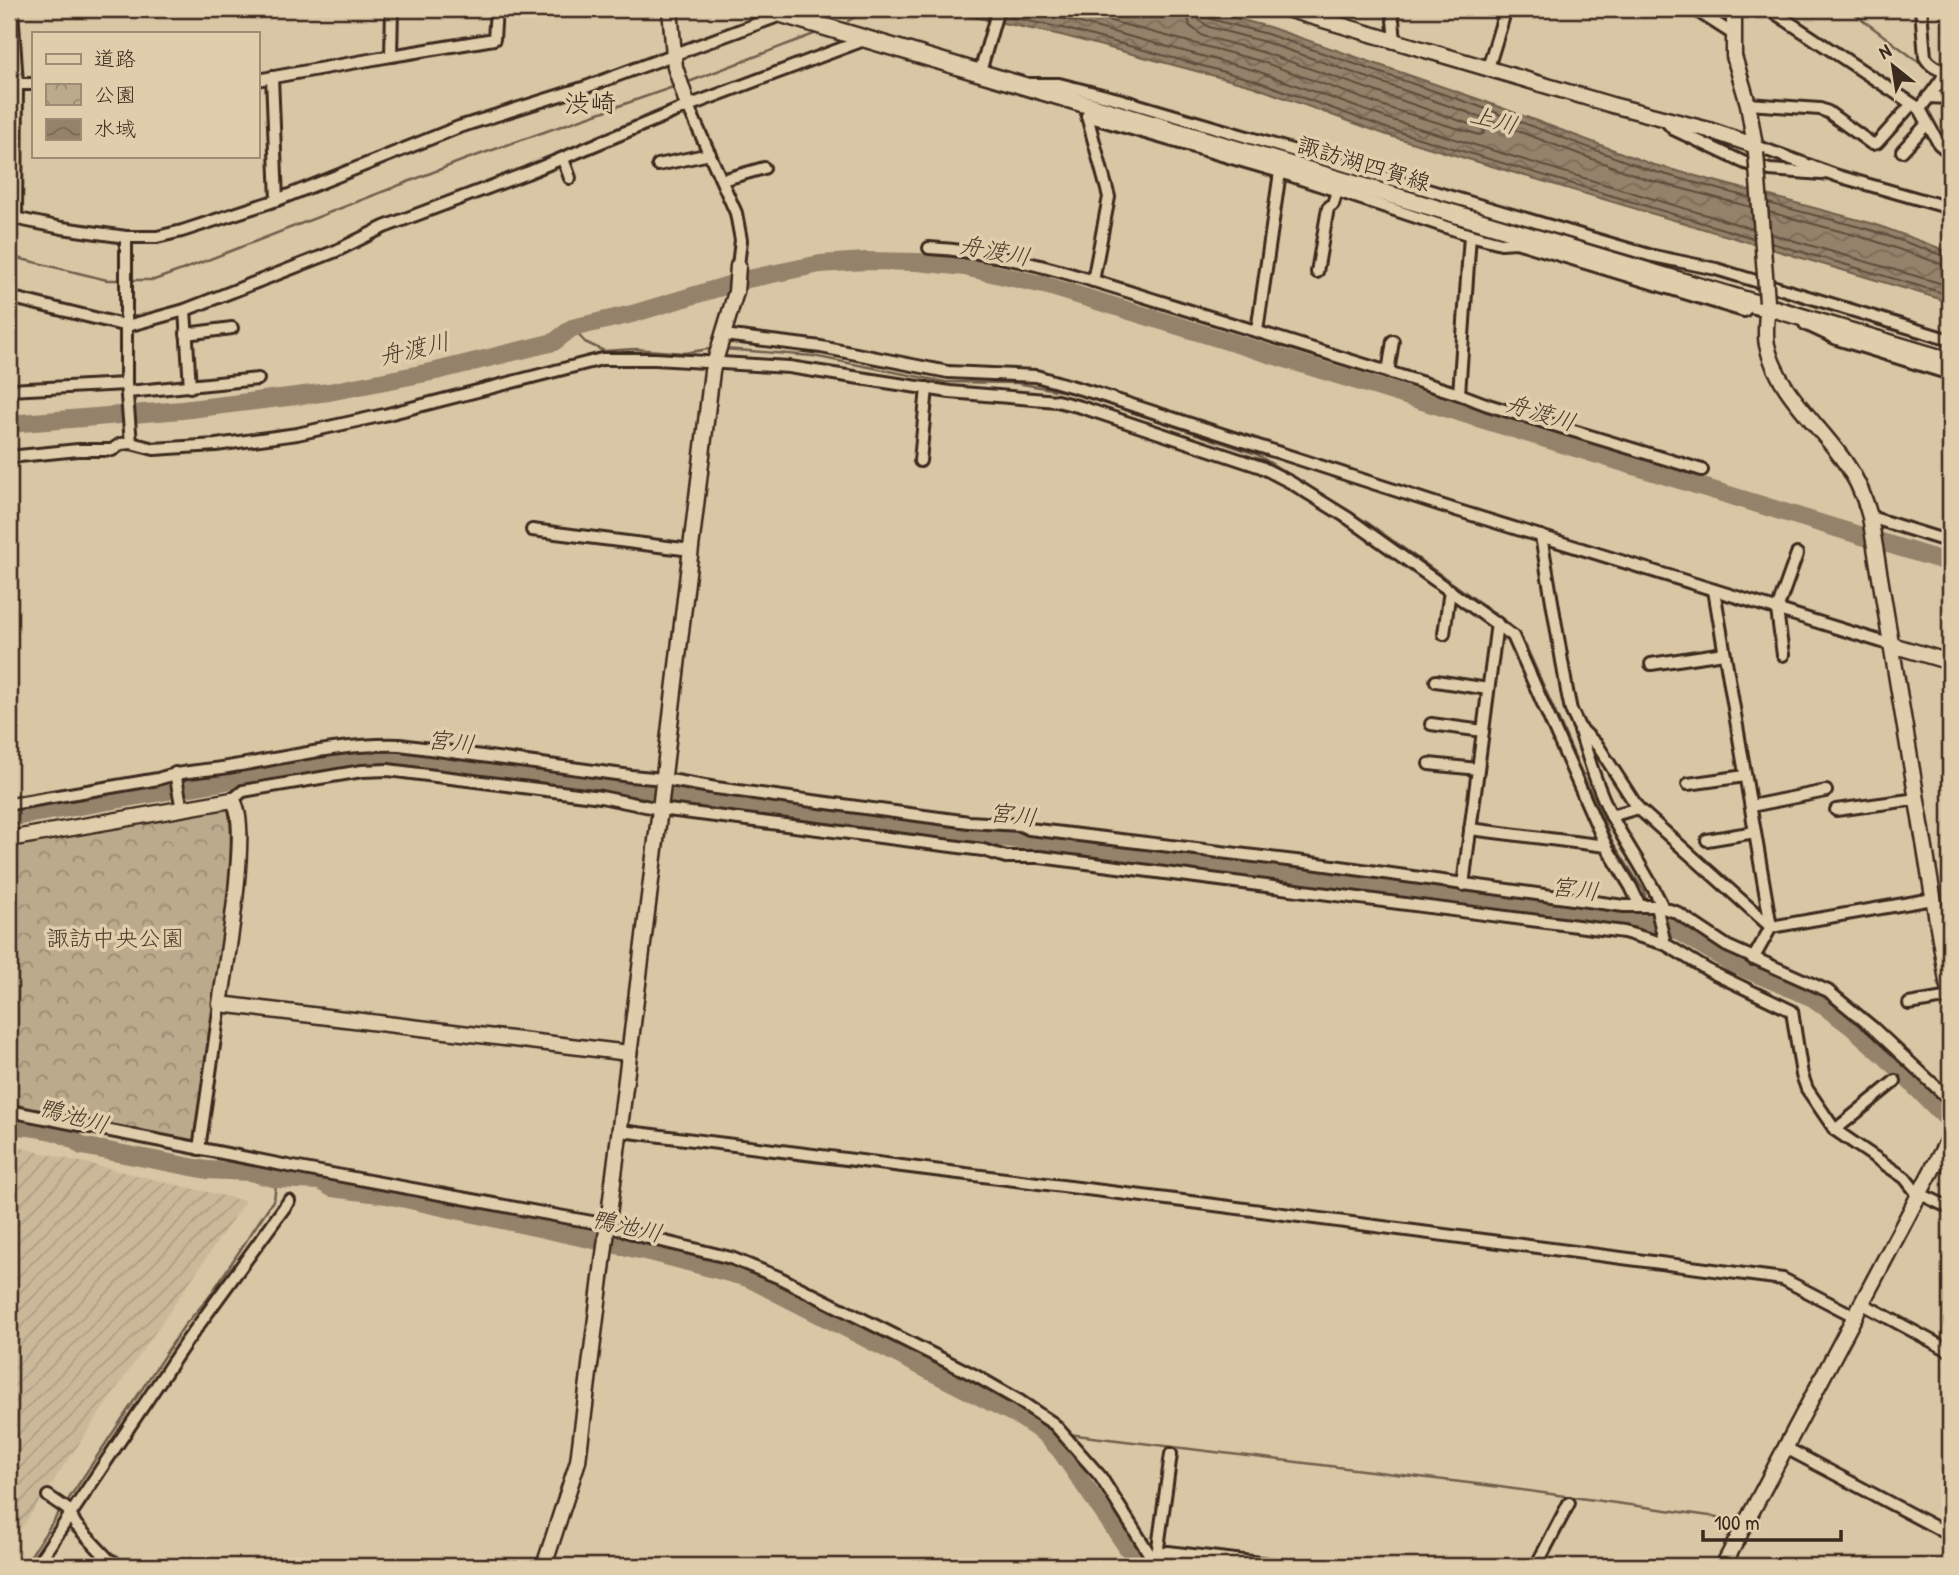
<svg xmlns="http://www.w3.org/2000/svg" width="1959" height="1575" font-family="'Patrick Hand','Klee One',sans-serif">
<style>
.industrial{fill:url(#industrial-furrows)}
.park{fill:url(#park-crowns);stroke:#7b6a55;stroke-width:2}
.water{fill:url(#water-waves);stroke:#705f4c;stroke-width:2}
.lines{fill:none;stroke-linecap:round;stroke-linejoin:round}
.shore{stroke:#5f4d3c;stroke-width:2}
.stream{stroke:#705f4c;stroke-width:2.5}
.river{stroke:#94826a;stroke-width:18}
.minor-casing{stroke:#3b2a1e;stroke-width:16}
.tertiary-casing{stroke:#3b2a1e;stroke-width:19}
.secondary-casing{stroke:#3b2a1e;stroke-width:21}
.minor{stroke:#dfcdab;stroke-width:10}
.tertiary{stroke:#dfcdab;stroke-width:14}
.secondary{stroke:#dfcdab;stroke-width:16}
.tertiary-bridge-casing{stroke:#3b2a1e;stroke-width:19;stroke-linecap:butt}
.tertiary-bridge{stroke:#dfcdab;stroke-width:14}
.labels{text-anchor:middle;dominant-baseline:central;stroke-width:7;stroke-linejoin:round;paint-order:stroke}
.street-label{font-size:23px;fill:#3b2a1e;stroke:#dfcdab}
.park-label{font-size:23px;fill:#4e3d2e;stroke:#dfcdab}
.water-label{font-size:24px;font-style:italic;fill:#4d3c2d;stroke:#dfcdab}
.quarter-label{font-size:26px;fill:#3b2a1e;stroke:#dfcdab}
</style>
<defs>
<pattern id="industrial-furrows" width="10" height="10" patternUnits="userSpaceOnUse" patternTransform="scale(1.75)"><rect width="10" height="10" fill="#cab899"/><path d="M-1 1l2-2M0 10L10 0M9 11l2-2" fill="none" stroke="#ae9e83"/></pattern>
<pattern id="park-crowns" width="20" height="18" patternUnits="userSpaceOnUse" patternTransform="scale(1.75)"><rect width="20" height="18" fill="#bbaa8c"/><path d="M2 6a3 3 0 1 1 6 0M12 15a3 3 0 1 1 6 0" fill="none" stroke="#998b72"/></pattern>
<pattern id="water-waves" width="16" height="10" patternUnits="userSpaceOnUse" patternTransform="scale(1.75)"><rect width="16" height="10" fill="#94826a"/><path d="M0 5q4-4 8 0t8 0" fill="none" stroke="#7a6b57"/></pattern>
</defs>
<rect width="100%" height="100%" fill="#d8c6a5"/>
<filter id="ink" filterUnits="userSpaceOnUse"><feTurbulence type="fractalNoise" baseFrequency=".0143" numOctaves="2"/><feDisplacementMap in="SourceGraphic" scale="14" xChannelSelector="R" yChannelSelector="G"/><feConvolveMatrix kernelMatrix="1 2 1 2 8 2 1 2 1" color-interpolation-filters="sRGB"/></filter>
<g filter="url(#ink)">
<polygon class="industrial" points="9,1145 245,1201 9,1546"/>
<polygon class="park" points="227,806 231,810 232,844 227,911 197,1140 185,1143 9,1103 9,845"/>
<polygon class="water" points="934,9 1200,9 1269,27 1481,100 1651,164 1874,224 1950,252 1950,302 1387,135 1252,86 1061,35"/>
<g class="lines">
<g class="shore">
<polyline points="1013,9 1065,19 1257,71 1392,120 1753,229"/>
<polyline points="1066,9 1260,61 1395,110 1480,135 1484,133 1483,129 1472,125 1262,52 1203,36 1190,26 1186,9"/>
<polyline points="1197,9 1199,20 1209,27 1265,42 1475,115 1646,179 1751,207"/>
<polyline points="1205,9 1207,15 1211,19 1267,34 1478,106 1649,170 1751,198"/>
<polyline points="1003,16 1063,28 1254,80 1389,129 1753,238"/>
<polyline points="1768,203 1871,230 1950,258"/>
<polyline points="1769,212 1869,239 1950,267"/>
<polyline points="1771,234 1950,286"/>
<polyline points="1771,243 1950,295"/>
</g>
<g class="stream">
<polyline points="1848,9 1936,75"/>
<polyline points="848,21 868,9"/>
<polyline points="686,83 814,34"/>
<polyline points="9,256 107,280 123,280"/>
<polyline points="130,280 154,280 182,270 464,160 676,86"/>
<polyline points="572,328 585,342 604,351 635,349 685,353 714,348"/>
<polyline points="724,349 813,356 945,382 1017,383 1078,394 1256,454 1368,523 1507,622 1526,646 1613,843 1644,891 1647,904"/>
<polyline points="1646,922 1646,911"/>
<polyline points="1045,1434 1055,1432"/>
<polyline points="1068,1434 1485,1485 1739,1520"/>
<polyline points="66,1503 184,1326 209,1297 274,1199 277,1179"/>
<polyline points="24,1566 62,1508"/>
</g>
<g class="river">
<polyline points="9,424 182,410 329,392 436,371 554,342 572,328 632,314 748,279 820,264 866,261 918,262 965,267 1048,286 1950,563"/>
<polyline points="9,818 321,765 367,757 392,758 1646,922 1679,931 1731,963 1813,998 1851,1026 1885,1056 1950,1122"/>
<path d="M9,1125C34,1128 62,1128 82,1146L207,1170L250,1172L277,1179L320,1181L332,1188L387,1195L658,1254L748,1278L1020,1417L1045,1434L1060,1450L1140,1566"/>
</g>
<defs>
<g id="minor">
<polyline points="12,9 17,84 16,219"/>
<polyline points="392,9 391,56 494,39 496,9"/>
<polyline points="1392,9 1395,41"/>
<polyline points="1694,9 1733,34"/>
<polyline points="1769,9 1920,109 1942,79 1944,71"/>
<path d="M1921,9L1925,57C1930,66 1939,71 1950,71"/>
<polyline points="1488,68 1506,9"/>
<polyline points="980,72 998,9"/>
<polyline points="272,77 277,200"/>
<polyline points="257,80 391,56"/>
<polyline points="17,84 33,84"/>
<polyline points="1029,84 1059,84 1118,99 1649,255 1716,269 1950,340"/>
<polyline points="1928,97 1950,98"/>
<polyline points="1748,104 1820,109 1828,112 1872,144 1877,143 1911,105"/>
<polyline points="1920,109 1939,144 1950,153"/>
<polyline points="1664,119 1673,129 1745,163 1770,170 1822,174"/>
<polyline points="1756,146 1838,176 1950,208"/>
<polyline points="1902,151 1927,124"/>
<polyline points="563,159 570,178"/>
<polyline points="658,165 710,154"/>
<polyline points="722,180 764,168"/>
<polyline points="9,217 62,228 126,237 157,237 182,231 277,200 459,127 586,87 781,15"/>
<polyline points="126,237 126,384 131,443"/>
<path d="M929,248C1010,252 1091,280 1168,304C1265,334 1362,364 1459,394L1488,405L1702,470"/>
<polyline points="738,266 741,240 736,213 688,106 864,40"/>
<polyline points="1317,272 1328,208 1333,204 1337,191"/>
<polyline points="1093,281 1109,197 1087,116 1280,172 1470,235 1501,243 1516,242 1744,311 1749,306 1758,309"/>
<polyline points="9,297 127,326 185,310 336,251 384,227 527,173 688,106"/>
<polyline points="185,310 190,387"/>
<polyline points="1805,324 1837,339 1950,374"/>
<polyline points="1257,331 1280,172"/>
<polyline points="186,334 232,328"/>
<polyline points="724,335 821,347 948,372 1036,376 1098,394 1456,510 1892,645"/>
<polyline points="1388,372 1393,341"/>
<polyline points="9,390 126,384"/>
<polyline points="128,392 258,379"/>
<polyline points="1459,394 1470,235"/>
<polyline points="9,457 78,450 112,450 121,444 131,443 154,449 216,445 297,434 384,415 602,359 655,359 789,367 950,392 1057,401 1081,407 1261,467 1290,482 1348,518 1513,636 1606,846 1631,887 1640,906"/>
<polyline points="920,461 927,388"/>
<polyline points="1870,517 1950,542"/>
<polyline points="532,530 691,550"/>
<polyline points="1541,536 1567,691 1571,710 1579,727 1598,746 1638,808 1771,927"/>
<polyline points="1714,590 1771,927 1753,959"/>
<polyline points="1444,634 1450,590"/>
<polyline points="1783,655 1777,610 1797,554"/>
<polyline points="1651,664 1724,653"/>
<polyline points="1436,681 1488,689"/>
<polyline points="1431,724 1483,731"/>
<path d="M1580,731C1589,760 1598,790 1612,817C1628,848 1649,876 1663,908"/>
<polyline points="1429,764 1478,769"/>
<polyline points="175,773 182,809"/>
<polyline points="1688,784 1745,776"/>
<polyline points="232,800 243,791 362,771 388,770 601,797 660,809 983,850 1006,857 1040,857 1624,932 1665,944 1711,972 1792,1011 1802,1075 1807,1089 1835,1130 1905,1178 1916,1192 1950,1208"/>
<path d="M11,804L158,779C181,771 204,771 228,767C285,758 341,743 400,745L631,776L664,779L716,788L969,822L1020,825L1029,829L1304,862L1624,906H1656L1676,912L1727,946L1828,991L1872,1027L1950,1100"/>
<polyline points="1751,806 1826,791"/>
<polyline points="1836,810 1917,799"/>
<polyline points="1611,816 1638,808"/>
<polyline points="1470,829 1606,846"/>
<polyline points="1707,840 1755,832"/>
<polyline points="1463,885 1497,623"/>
<polyline points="1656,906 1665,944"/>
<polyline points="1771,927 1933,899"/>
<polyline points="1909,1004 1950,997"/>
<polyline points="9,1111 288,1166 608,1225 641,1236 731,1258 778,1277 976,1376 1018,1400 1054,1424 1100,1476 1157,1566"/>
<polyline points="1835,1130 1895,1081"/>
<polyline points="621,1131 1199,1203 1783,1279 1856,1317"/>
<polyline points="199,1149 220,1004"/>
<polyline points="1863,1304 1950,1351"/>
<polyline points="1786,1448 1950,1535"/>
<polyline points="48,1496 67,1509 76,1525 108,1559 121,1566"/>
<polyline points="1157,1555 1168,1552 1286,1566"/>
<polyline points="36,1566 184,1345 289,1201"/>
<polyline points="1145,1566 1154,1561 1157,1555 1171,1454"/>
<polyline points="1536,1566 1569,1503"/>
</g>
<g id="tertiary">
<polyline points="670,9 675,67 688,106"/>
<polyline points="1286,9 1612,105 1709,130 1756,146"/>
<polyline points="1734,9 1734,56 1748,104 1756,152"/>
<path d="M1767,302C1768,316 1764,331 1767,345C1776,388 1814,420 1839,454C1854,473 1864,494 1870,517L1950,999"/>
<polyline points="1892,645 1950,662"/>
<path d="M9,839L232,800C252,818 225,972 220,1004L629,1053"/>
<polyline points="544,1566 578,1461 660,809 712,371 736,292 738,266"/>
<polyline points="1723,1566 1950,1136"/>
</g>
<polyline id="secondary" points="765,9 1950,361"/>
</defs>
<use href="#minor" class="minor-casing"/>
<use href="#tertiary" class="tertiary-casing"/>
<use href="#secondary" class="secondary-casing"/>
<use href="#minor" class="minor"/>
<use href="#tertiary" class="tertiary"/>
<use href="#secondary" class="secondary"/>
<defs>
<polyline id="tertiary-bridge" points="1756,153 1767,302"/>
</defs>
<use href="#tertiary-bridge" class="tertiary-bridge-casing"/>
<use href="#tertiary-bridge" class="tertiary-bridge"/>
</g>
</g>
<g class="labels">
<g class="street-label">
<text transform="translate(1364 163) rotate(17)">諏訪湖四賀線</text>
</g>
<g class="park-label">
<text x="115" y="937">諏訪中央公園</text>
</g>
<g class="water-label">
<text transform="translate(1494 119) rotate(15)">上川</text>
<text transform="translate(995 250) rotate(11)">舟渡川</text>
<text transform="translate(414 348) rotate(-13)">舟渡川</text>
<text transform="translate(1541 412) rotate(17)">舟渡川</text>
<text transform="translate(451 741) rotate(7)">宮川</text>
<text transform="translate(1013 814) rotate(7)">宮川</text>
<text transform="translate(1575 888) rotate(7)">宮川</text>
<text transform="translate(74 1115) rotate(16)">鴨池川</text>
<text transform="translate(627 1225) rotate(13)">鴨池川</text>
</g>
<g class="quarter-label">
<text x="590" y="102">渋崎</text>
</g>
</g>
<rect width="1959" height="1575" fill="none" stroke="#dfcdab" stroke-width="35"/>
<rect x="18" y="18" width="1924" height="1540" fill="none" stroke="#3b2a1e" stroke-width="2.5" filter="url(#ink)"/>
<rect x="32" y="32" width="228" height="126" fill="#dfcdab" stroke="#9d8c73" stroke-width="2"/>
<rect x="46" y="54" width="35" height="10" fill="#dfcdab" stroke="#9d8c73" stroke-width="2"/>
<text x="94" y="66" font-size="21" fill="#3b2a1e">道路</text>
<rect x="46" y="84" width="35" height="21" fill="url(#park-crowns)" stroke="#9d8c73" stroke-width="2"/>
<text x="94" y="102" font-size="21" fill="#3b2a1e">公園</text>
<rect x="46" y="119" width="35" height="21" fill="url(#water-waves)" stroke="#9d8c73" stroke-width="2"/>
<text x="94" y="136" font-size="21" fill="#3b2a1e">水域</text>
<g transform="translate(1893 66) rotate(330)" stroke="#dfcdab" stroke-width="5" paint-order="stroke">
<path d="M0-5L12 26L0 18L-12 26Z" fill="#3b2a1e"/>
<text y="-10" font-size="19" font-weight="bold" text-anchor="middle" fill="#3b2a1e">N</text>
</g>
<path d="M1703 1530v10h138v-10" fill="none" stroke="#3b2a1e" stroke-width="3.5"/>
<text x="1714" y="1530" font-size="21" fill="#3b2a1e" stroke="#dfcdab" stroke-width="5" paint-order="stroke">100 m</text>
</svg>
